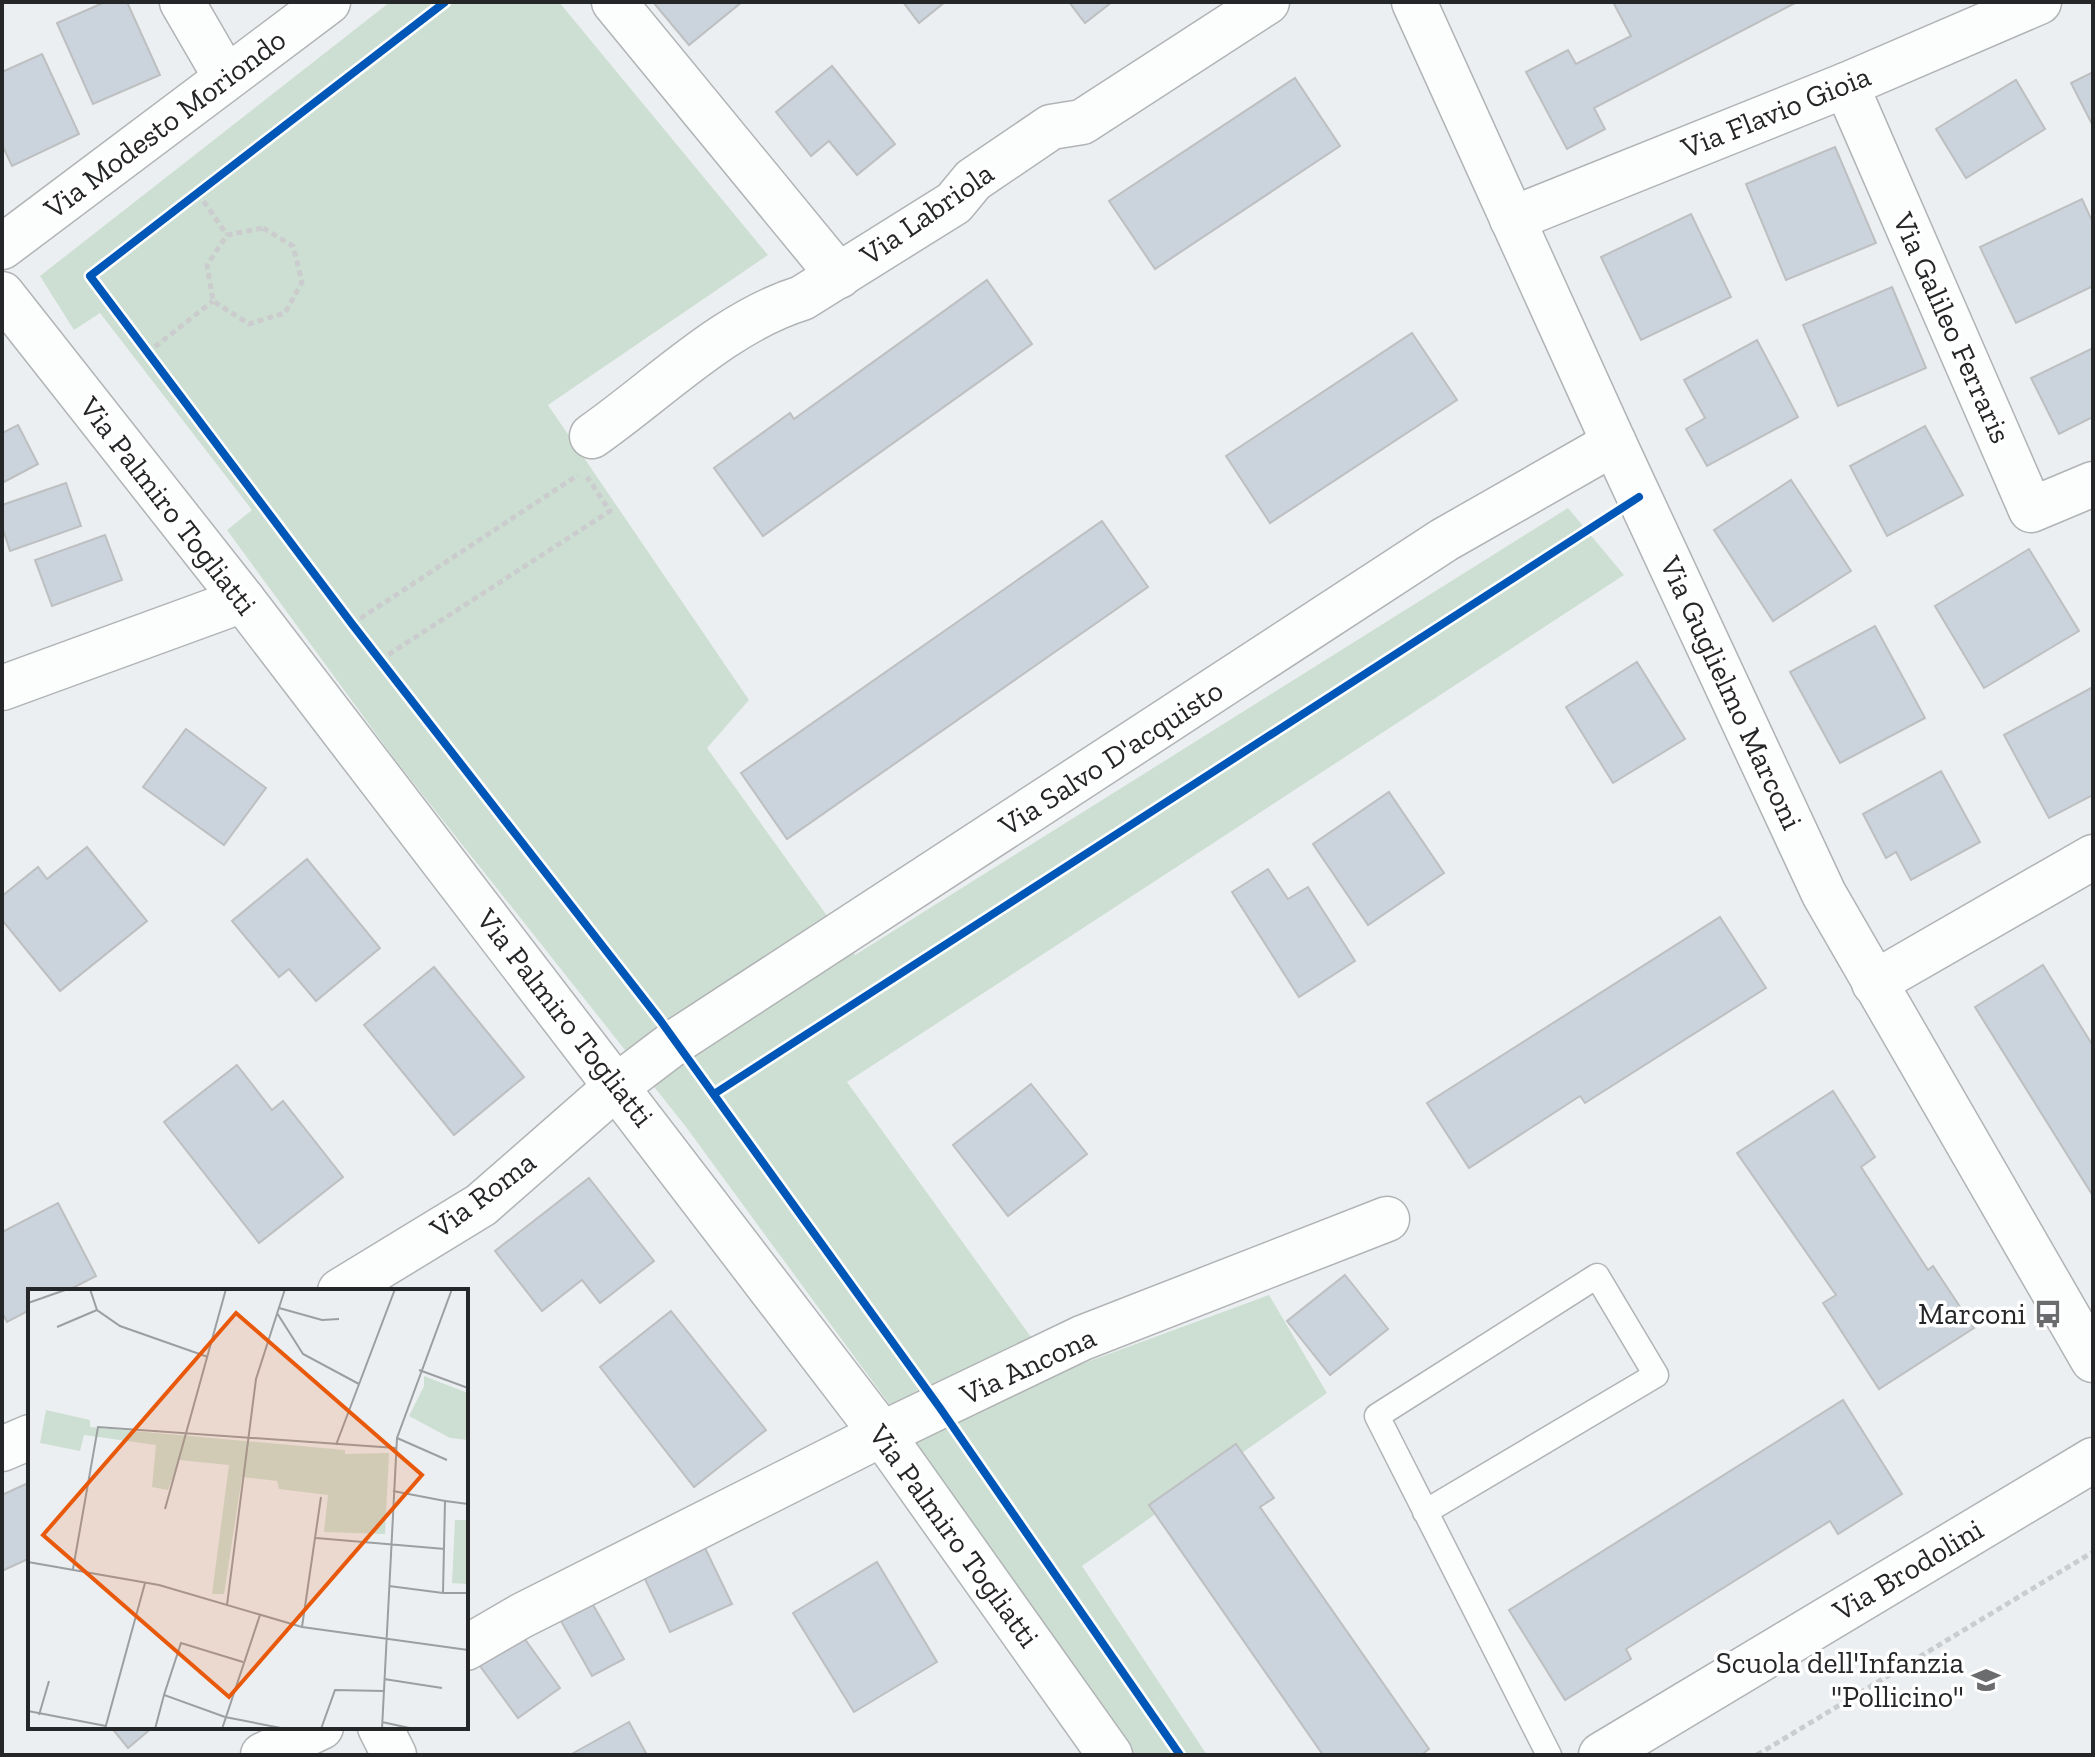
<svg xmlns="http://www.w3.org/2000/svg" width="2095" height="1757" font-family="'Zilla Slab',serif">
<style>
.green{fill:#cddfd3}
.building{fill:#cbd4dc;stroke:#bdbfc1;stroke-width:2}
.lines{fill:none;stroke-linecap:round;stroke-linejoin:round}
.service-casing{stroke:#b1b3b5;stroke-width:27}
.minor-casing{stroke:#b1b3b5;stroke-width:47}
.tertiary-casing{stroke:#b1b3b5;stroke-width:47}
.path{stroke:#cbcccd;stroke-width:5;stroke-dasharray:6 4;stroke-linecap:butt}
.service{stroke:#fcfdfd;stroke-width:24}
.minor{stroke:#fcfdfd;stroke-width:44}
.tertiary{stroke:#fcfdfd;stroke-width:44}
.cycleway-casing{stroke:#fff;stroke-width:13}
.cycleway{stroke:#0057b8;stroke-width:8}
.labels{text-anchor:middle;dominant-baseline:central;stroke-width:7;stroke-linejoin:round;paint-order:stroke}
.street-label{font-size:30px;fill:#252628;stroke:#fff}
.poi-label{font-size:30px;fill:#252628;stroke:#fff;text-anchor:end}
.inset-road{fill:none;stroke:#9c9fa1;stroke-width:2}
.view{fill:#e8590c;fill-opacity:0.15;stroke:#e8590c;stroke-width:4}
.inset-edge{fill:none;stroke:#252628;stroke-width:4}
</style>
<rect width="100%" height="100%" fill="#eceff1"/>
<polygon class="green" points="390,2 559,2 768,255 548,405 749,700 707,748 855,955 1568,508 1624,575 847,1082 1057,1373 1269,1295 1327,1393 1082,1566 1207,1755 1128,1755 892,1408 686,1127 396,761 227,530 252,510 100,313 74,330 40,276"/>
<g class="building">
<polygon points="105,2 127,2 160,75 93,104 57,23"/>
<polygon points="653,2 742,2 689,45"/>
<polygon points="903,2 945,2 919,23"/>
<polygon points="1069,2 1112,2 1085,23"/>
<polygon points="1613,2 1797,2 1594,108 1605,129 1567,149 1526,72 1568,50 1576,64 1631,36"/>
<polygon points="42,54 79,134 12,166 2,145 2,72"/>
<polygon points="832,66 895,144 857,175 829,141 811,156 776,112"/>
<polygon points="2093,72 2093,126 2071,83"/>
<polygon points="1295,78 1340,146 1155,269 1109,201"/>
<polygon points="2016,80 2045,129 1966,178 1936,129"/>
<polygon points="1835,147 1876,243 1786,280 1746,184"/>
<polygon points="2082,199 2093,223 2093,286 2016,323 1980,247"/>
<polygon points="1691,214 1731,297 1641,340 1601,257"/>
<polygon points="987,280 1032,344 763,536 714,468 790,413 794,419"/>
<polygon points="1892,287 1926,368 1838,406 1803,325"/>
<polygon points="1412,333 1457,400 1270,523 1226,456"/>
<polygon points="1757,340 1798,417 1707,466 1686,429 1705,418 1684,380"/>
<polygon points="2093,348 2093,417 2059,434 2031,378"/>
<polygon points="18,425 38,464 2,483 2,433"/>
<polygon points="1925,426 1963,495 1887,536 1850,466"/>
<polygon points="1791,480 1851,571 1773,621 1714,530"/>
<polygon points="66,483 81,526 10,551 2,526 2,505"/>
<polygon points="1102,521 1148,587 787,839 741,773"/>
<polygon points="105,535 122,580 52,606 35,560"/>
<polygon points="2029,549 2079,631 1984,688 1935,606"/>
<polygon points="1875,626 1925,718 1840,763 1790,672"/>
<polygon points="1637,662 1685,739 1613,783 1566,707"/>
<polygon points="2093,687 2093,795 2049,818 2004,735"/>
<polygon points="186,729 266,788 224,845 143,787"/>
<polygon points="1941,771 1980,842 1911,880 1896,852 1886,858 1863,814"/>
<polygon points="1389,792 1444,873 1368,925 1313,844"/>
<polygon points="87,847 147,921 60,991 2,920 2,896 38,867 47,879"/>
<polygon points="307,859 380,948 316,1001 289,969 279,977 232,921"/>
<polygon points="1268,869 1288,899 1308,887 1355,961 1299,997 1232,892"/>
<polygon points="1720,917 1766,988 1585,1103 1580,1096 1469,1168 1427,1103"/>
<polygon points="2043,965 2093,1046 2093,1196 1975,1007"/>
<polygon points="434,967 524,1077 454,1135 364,1025"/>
<polygon points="237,1065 272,1110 283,1101 343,1177 259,1243 164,1122"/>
<polygon points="1031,1084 1087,1154 1008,1216 953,1145"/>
<polygon points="1833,1091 1875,1157 1861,1167 1928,1270 1933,1266 1974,1328 1879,1389 1823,1303 1836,1295 1737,1153"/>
<polygon points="589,1178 654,1261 600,1303 582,1280 542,1311 495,1251"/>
<polygon points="58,1203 96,1276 67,1291 30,1291 30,1310 7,1322 2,1312 2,1232"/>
<polygon points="1345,1275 1388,1329 1330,1375 1287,1321"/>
<polygon points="671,1311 766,1430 694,1487 600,1367"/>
<polygon points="1843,1400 1902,1494 1838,1534 1830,1521 1626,1649 1631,1659 1565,1700 1509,1610"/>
<polygon points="1236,1444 1274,1498 1260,1507 1429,1749 1421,1755 1323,1755 1149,1505"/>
<polygon points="28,1483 30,1558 2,1571 2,1495"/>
<polygon points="705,1548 732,1604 670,1632 644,1577"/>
<polygon points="877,1562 937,1662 854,1712 793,1613"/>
<polygon points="592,1603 624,1659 592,1676 561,1621"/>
<polygon points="519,1631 560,1688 518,1718 477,1662"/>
<polygon points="629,1722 647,1755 570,1755"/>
<polygon points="111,1727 153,1727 128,1748"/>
</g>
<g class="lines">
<defs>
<polyline id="service" points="1425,1512 1656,1375 1597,1276 1377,1416 1549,1755"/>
<g id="minor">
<polyline points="182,2 225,76"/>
<polyline points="614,2 839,276"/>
<polyline points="1846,85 2031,510 2093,484"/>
<polyline points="1512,219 1846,85 2039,2"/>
<polyline points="2,247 328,2"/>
<polyline points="2,294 243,600 882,1434 1110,1755"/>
<path d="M592,436C658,390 724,322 802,298L954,203L973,180L1051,127L1082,122L1267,2"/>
<polyline points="2,688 243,600"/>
<polyline points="1874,983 2093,857"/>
<polyline points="340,1291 481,1205 617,1086 675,1042 1444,540 1614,443"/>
<polyline points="2,1449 30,1437"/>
<polyline points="466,1648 521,1616 882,1434 1082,1338 1387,1219"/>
<polyline points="380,1727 394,1755"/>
<polyline points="263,1755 321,1727"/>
<polyline points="1601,1755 2093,1460"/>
</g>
<polyline id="tertiary" points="1414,2 1614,443 1824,894 2093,1360"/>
</defs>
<use href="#service" class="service-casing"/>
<use href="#minor" class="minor-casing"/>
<use href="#tertiary" class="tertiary-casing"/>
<g class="path">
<polyline points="198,193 227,235"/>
<polygon points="263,228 293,246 302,282 285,313 249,324 213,301 207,265 227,235"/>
<polyline points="147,353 213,301"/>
<polyline points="352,624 578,475"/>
<polyline points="380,660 610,511 587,477"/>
<polyline points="1757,1755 2093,1552"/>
</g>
<use href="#service" class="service"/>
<use href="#minor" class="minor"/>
<use href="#tertiary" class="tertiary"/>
<defs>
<g id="cycleway">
<polyline points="445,2 90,276 352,624 660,1020 940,1408 1180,1755"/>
<polyline points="714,1094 1639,497"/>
</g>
</defs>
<use href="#cycleway" class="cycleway-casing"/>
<use href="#cycleway" class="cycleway"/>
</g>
<defs>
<symbol id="bus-bare" viewBox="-9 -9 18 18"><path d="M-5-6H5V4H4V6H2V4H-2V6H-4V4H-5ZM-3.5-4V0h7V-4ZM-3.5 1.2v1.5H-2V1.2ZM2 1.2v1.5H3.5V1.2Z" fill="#6b6c6e" stroke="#fff" stroke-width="2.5" paint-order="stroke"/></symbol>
<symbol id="school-bare" viewBox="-9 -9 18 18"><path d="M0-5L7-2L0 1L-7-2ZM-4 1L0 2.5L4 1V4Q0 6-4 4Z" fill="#6b6c6e" stroke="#fff" stroke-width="2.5" paint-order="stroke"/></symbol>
</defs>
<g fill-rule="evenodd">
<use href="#bus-bare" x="2028" y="1294" width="40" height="40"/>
<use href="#school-bare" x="1966" y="1660" width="40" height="40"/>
</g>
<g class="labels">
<g class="street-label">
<text transform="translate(1776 112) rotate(-22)">Via Flavio Gioia</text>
<text transform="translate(165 124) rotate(-37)">Via Modesto Moriondo</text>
<text transform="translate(927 214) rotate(-35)">Via Labriola</text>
<text transform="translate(1952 328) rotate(66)">Via Galileo Ferraris</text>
<text transform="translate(168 506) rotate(52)">Via Palmiro Togliatti</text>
<text transform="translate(1731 693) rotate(65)">Via Guglielmo Marconi</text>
<text transform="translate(1111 758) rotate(-33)">Via Salvo D'acquisto</text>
<text transform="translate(565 1018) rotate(52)">Via Palmiro Togliatti</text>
<text transform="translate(483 1195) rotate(-37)">Via Roma</text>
<text transform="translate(1028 1366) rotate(-25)">Via Ancona</text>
<text transform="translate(954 1536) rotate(54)">Via Palmiro Togliatti</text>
<text transform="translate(1908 1570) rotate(-31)">Via Brodolini</text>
</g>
<g class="poi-label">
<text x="2026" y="1314">Marconi</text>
<text x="1964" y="1663">Scuola dell'Infanzia<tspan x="1964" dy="34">"Pollicino"</tspan></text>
</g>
</g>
<g transform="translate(28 1289)">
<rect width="440" height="440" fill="#eceff1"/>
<path d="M396,87L440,104V151L422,149L381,127L396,97ZM18,121L62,131V138L317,161V165L361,164L357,245L296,243L300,206L251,200L249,192L214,188L196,305H184L201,176L151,171L140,201L124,198L128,156L56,146L52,162L12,154ZM427,231H440V295L424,294Z" fill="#cddfd3"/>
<path class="inset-road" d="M62,0L69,21L92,37L180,68M0,14L40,0M251,19L294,31L311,30M249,24L275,65L331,95M29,38L69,21M391,81L440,99M369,149L419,171M308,156L367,0M365,202L417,212M440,215L417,212L415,304H440M137,220L198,0M288,249L417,260M0,273L131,296L274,338L440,361M45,280L70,138L368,159M361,297L415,304M199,316L228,90L257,0M274,338L293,208M215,373L153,354L136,406L197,428L258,440M356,390L414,399M0,422L78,437M11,426L21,392M354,433L386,440M77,440L117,294M127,440L136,406M194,440L232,326M293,440L307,401L356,402M354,440L369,149L424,0"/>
<path class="view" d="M208,24L394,186L201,408L15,246Z"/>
<rect width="440" height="440" class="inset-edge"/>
</g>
<rect width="2095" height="1757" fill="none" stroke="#252628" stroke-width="8"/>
</svg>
